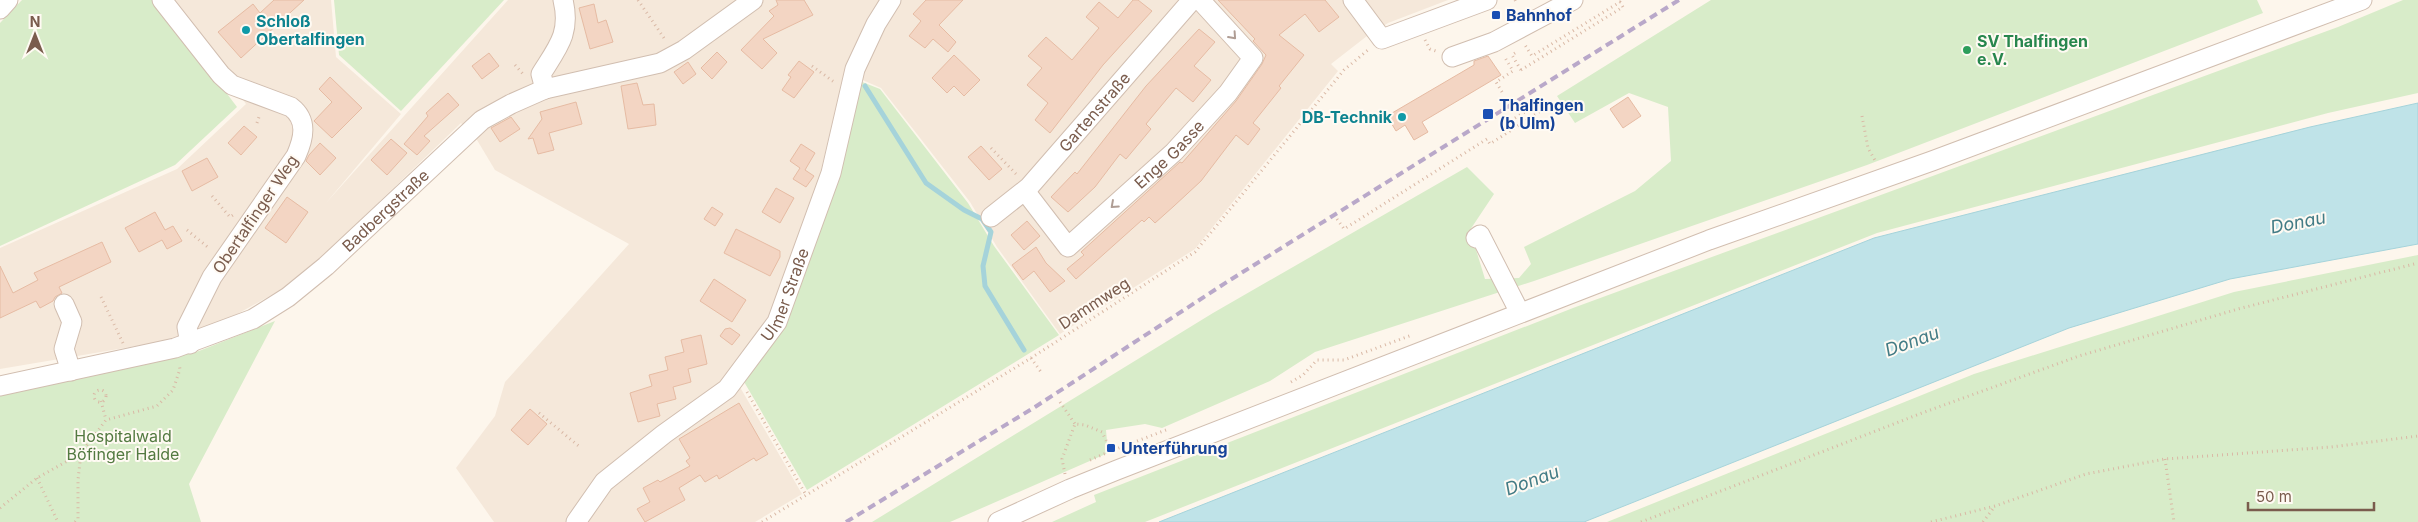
<svg xmlns="http://www.w3.org/2000/svg" width="2418" height="522" font-family="Inter,sans-serif">
<style>
.residential{fill:#f5e8da}
.green{fill:#d8ecc9}
.water{fill:#bfe3e8;stroke:#a5d3da}
.lines{fill:none;stroke-linecap:round;stroke-linejoin:round}
.stream{stroke:#a5d3da;stroke-width:5}
.building{fill:#f3d5c3;stroke:#e6bba3}
.minor-casing{stroke:#d1beb0;stroke-width:21}
.path{stroke:#d9b8a5;stroke-width:3;stroke-dasharray:1 4;stroke-linecap:butt}
.minor{stroke:#fff;stroke-width:19}
.rail{stroke:#b9a8c9;stroke-width:4;stroke-dasharray:8 5;stroke-linecap:butt}
.oneway{stroke:#af9d94}
.transit-dot{fill:#1a4fb4;stroke:#fffaf3;stroke-width:2}
.culture-dot{fill:#0f9aa8;stroke:#fffaf3;stroke-width:2}
.leisure-dot{fill:#2e9e5b;stroke:#fffaf3;stroke-width:2}
.labels{text-anchor:middle;dominant-baseline:central;stroke-width:4;stroke-linejoin:round;paint-order:stroke}
.transit-label{font-size:16px;font-weight:bold;fill:#164399;stroke:#fffaf3;text-anchor:start}
.culture-label{font-size:16px;font-weight:bold;fill:#0d838f;stroke:#fffaf3;text-anchor:start}
.leisure-label{font-size:16px;font-weight:bold;fill:#27864d;stroke:#fffaf3;text-anchor:start}
.street-label{font-size:16px;fill:#7a5c4d;stroke:#fffaf3}
.park-label{font-size:16px;fill:#537a41;stroke:#fffaf3}
.water-label{font-size:18px;font-style:italic;fill:#437c86;stroke:#fffaf3}
</style>
<rect width="100%" height="100%" fill="#fdf6ec"/>
<polygon class="residential" points="169,0 331,0 336,57 401,114 326,203 508,0 1448,0 1388,23 1367,36 1331,64 1338,71 1195,249 1060,334 997,247 970,202 881,88 844,72 819,179 795,256 766,323 730,370 802,494 755,522 494,522 456,468 495,416 505,382 629,244 495,170 477,140 461,123 328,251 282,289 232,317 172,340 0,369 0,248 177,169 246,104"/>
<g class="green">
<polygon points="22,0 156,0 237,107 175,165 0,246 0,23"/>
<polygon points="334,0 504,0 401,111 339,55"/>
<polygon points="1711,0 2257,0 2263,13 1867,165 1534,281 1315,352 1270,381 1162,428 1145,424 1106,430 1108,453 950,522 872,522 1213,313 1467,167 1494,194 1470,230 1485,279 1519,278 1531,264 1524,247 1635,191 1671,161 1668,107 1629,93 1575,123 1557,96"/>
<polygon points="2403,0 2418,0 2418,93 2328,113 1877,233 1145,522 1052,522 1096,502 1094,495 1573,308 2338,27"/>
<polygon points="857,80 880,89 968,203 994,246 1059,335 807,490 743,380 782,327"/>
<polygon points="2418,255 2418,522 1607,522 1974,374 2234,292"/>
<polygon points="275,321 189,484 201,522 0,522 0,393 199,351"/>
</g>
<polygon class="water" points="2418,103 2418,244 2230,279 2069,328 1584,522 1159,522 1874,238 2310,127"/>
<g class="lines">
<polyline class="stream" points="865,86 926,183 964,210 982,219 991,232 983,266 985,286 1024,350"/>
</g>
<g class="building">
<polygon points="274,0 304,0 241,58 218,32 253,4 260,13"/>
<polygon points="776,0 804,0 813,15 763,39 777,53 762,69 741,50 774,16 769,11 778,5"/>
<polygon points="926,0 963,0 939,25 956,42 948,52 933,39 925,48 909,36 921,21 913,14"/>
<polygon points="1133,0 1138,0 1152,11 1103,65 1050,133 1035,120 1048,103 1027,85 1042,68 1028,56 1046,37 1072,60 1099,28 1086,17 1099,2 1118,18"/>
<polygon points="1218,0 1325,0 1339,17 1319,32 1305,14 1279,35 1304,55 1279,86 1281,88 1253,123 1260,129 1248,145 1236,135 1201,181 1174,206 1155,223 1149,217 1144,222 1142,220 1076,279 1067,269 1084,255 1081,252 1180,162 1182,163 1236,101 1262,64 1266,55 1253,41 1255,39"/>
<polygon points="594,4 598,23 606,20 613,42 590,49 579,8"/>
<polygon points="1199,29 1215,42 1194,66 1211,80 1193,102 1176,88 1146,124 1151,129 1126,159 1120,154 1095,187 1068,212 1051,197 1075,172 1077,174 1146,86"/>
<polygon points="717,52 727,62 712,79 701,68"/>
<polygon points="489,53 499,66 482,79 472,66"/>
<polygon points="954,55 980,80 964,96 954,86 947,93 932,78"/>
<polygon points="1488,56 1501,75 1422,122 1428,132 1414,140 1405,125 1396,131 1387,116 1474,65 1474,61"/>
<polygon points="799,61 814,72 794,98 782,90 791,77 788,75"/>
<polygon points="688,62 696,74 683,84 674,72"/>
<polygon points="330,77 362,108 332,138 314,121 332,102 319,89"/>
<polygon points="637,83 643,105 654,104 656,125 628,129 621,86"/>
<polygon points="448,93 459,105 424,136 430,141 417,155 404,144 428,116 426,113"/>
<polygon points="1628,97 1641,116 1623,128 1610,109"/>
<polygon points="576,102 582,124 549,133 554,150 538,154 533,138 528,139 542,119 540,112"/>
<polygon points="511,117 520,129 500,142 491,128"/>
<polygon points="244,126 257,137 241,155 228,143"/>
<polygon points="391,139 407,153 387,175 371,160"/>
<polygon points="320,143 336,158 320,175 306,161 309,155"/>
<polygon points="801,144 815,153 805,170 814,176 806,187 793,179 800,168 790,161"/>
<polygon points="981,146 1002,169 989,180 968,157"/>
<polygon points="207,158 218,177 192,191 182,171"/>
<polygon points="776,188 794,198 780,223 762,212"/>
<polygon points="287,197 308,212 286,243 265,228"/>
<polygon points="712,207 723,214 715,226 704,219"/>
<polygon points="155,212 165,230 173,226 182,241 167,249 162,240 139,252 125,228"/>
<polygon points="1027,221 1040,236 1024,250 1011,235"/>
<polygon points="736,229 780,251 780,257 770,276 724,253"/>
<polygon points="102,242 111,262 59,287 62,293 55,297 53,301 40,308 36,301 0,318 0,266 13,293 38,280 34,273"/>
<polygon points="1036,247 1046,263 1065,281 1050,292 1034,271 1023,280 1012,265"/>
<polygon points="714,279 746,300 732,322 700,301"/>
<polygon points="730,328 740,335 732,345 720,336 725,329"/>
<polygon points="701,335 707,364 688,369 691,382 673,387 676,399 657,404 660,416 638,422 630,393 652,386 649,375 668,370 665,357 684,352 681,340"/>
<polygon points="739,403 768,454 756,461 754,458 719,479 717,475 705,482 700,475 679,488 685,500 645,522 637,509 650,502 643,488 658,480 660,482 690,466 686,461 690,458 679,439"/>
<polygon points="530,409 547,424 528,445 511,430"/>
</g>
<g class="lines">
<defs>
<g id="minor">
<path d="M162,0L221,75L232,85L291,107C308,120 304,138 296,156L212,277L187,327L190,344"/>
<polyline points="1353,0 1382,39 1487,0"/>
<polyline points="0,9 8,0"/>
<polyline points="1452,57 1494,42 1573,0"/>
<path d="M545,89L541,74C558,47 571,33 563,0"/>
<path id="s1" d="M1025,191L1068,247L1174,152L1228,93L1253,58L1200,0"/>
<path id="s2" d="M991,217L1029,187L1192,0"/>
<polyline points="1476,238 1480,235 1520,313"/>
<polyline points="64,304 72,322 64,349 71,371"/>
<path id="s3" d="M0,386L175,348L253,319L288,297L326,266L482,120L511,104L545,89L660,63L684,50L753,0"/>
<path id="s4" d="M576,522L604,482L664,434L727,389L777,322L831,173L855,69L876,24L891,0"/>
<polyline points="998,522 1070,489 1117,470 1709,240 1932,161 2362,0"/>
</g>
</defs>
<use href="#minor" class="minor-casing"/>
<g class="path">
<polyline points="638,0 666,41"/>
<polyline points="1515,0 1516,2"/>
<polyline points="1425,40 1430,49 1436,51"/>
<polyline points="1515,53 1512,55 1522,72"/>
<polyline points="515,65 524,75"/>
<polyline points="812,66 834,82"/>
<polyline points="1521,70 1623,7 1620,2 1532,56 1525,45"/>
<polyline points="1502,92 1496,82 1513,71 1504,56"/>
<polyline points="1862,116 1868,148 1876,162"/>
<polyline points="1515,118 1541,102"/>
<polyline points="257,123 260,114"/>
<polyline points="991,148 1018,176"/>
<polyline points="212,196 230,217 233,215"/>
<polyline points="1337,219 1344,229 1487,139 1490,144 1545,108 1539,99"/>
<polyline points="187,230 210,249"/>
<polyline points="101,297 123,343"/>
<polyline points="1031,358 1041,372"/>
<polyline points="1291,382 1303,375 1317,360 1344,360 1412,335"/>
<circle cx="100" cy="396" r="6"/>
<polyline points="747,392 806,495"/>
<polyline points="101,401 106,420"/>
<polyline points="1060,402 1075,424"/>
<polyline points="539,413 581,448"/>
<polyline points="2165,459 2174,522"/>
<polyline points="1090,460 1111,451"/>
<polyline points="1065,474 1062,459 1075,424 1085,425 1102,432 1111,451 1166,430"/>
<polyline points="37,478 58,522"/>
<polyline points="0,508 37,478 80,454"/>
<polyline points="75,522 78,519 78,480 81,453 87,445 106,420 157,406 173,390 180,369 179,364"/>
<polyline points="762,522 1031,358 1195,252 1344,70 1368,50"/>
<polyline points="1641,522 1922,413 2079,356 2238,309 2418,263"/>
<polyline points="1931,522 1995,506 2086,474 2165,459 2331,447 2418,436"/>
<polyline points="1983,522 1995,506"/>
</g>
<use href="#minor" class="minor"/>
<polyline class="rail" points="846,522 1035,407 1230,280 1679,0"/>
</g>
<defs><path id="oneway-chevron" d="M-2-3.5L2.5 0L-2 3.5" fill="none" stroke-width="1.6" stroke-linecap="round" stroke-linejoin="round" transform="scale(1.25)"/></defs>
<g class="oneway">
<use href="#oneway-chevron" transform="translate(1233 36) rotate(48)"/>
<use href="#oneway-chevron" transform="translate(1114 205) rotate(138)"/>
</g>
<g class="transit-dot">
<rect x="1491" y="10" width="10" height="10" rx="2.5"/>
<rect x="1482" y="108" width="12" height="12" rx="2.5"/>
<rect x="1106" y="443" width="10" height="10" rx="2.5"/>
</g>
<g class="culture-dot">
<circle cx="246" cy="30" r="5"/>
<circle cx="1402" cy="117" r="5"/>
</g>
<circle class="leisure-dot" cx="1967" cy="50" r="5"/>
<g class="labels">
<g class="transit-label">
<text x="1506" y="15">Bahnhof</text>
<text x="1499" y="105">Thalfingen<tspan x="1499" dy="18">(b Ulm)</tspan></text>
<text x="1121" y="448">Unterführung</text>
</g>
<g class="culture-label">
<text x="256" y="21">Schloß<tspan x="256" dy="18">Obertalfingen</tspan></text>
<text x="1392" y="117" text-anchor="end">DB-Technik</text>
</g>
<g class="leisure-label">
<text x="1977" y="41">SV Thalfingen<tspan x="1977" dy="18">e.V.</tspan></text>
</g>
<g class="street-label">
<text stroke="none"><textPath href="#s2" startOffset="148">Gartenstraße</textPath></text>
<text stroke="none"><textPath href="#s1" startOffset="208">Enge Gasse</textPath></text>
<text stroke="none"><textPath href="#s3" startOffset="434">Badbergstraße</textPath></text>
<text transform="translate(255 214) rotate(-56)">Obertalfinger Weg</text>
<text stroke="none"><textPath href="#s4" startOffset="315">Ulmer Straße</textPath></text>
<text transform="translate(1094 303) rotate(-33)">Dammweg</text>
</g>
<g class="park-label">
<text x="123" y="436">Hospitalwald<tspan x="123" dy="18">Böfinger Halde</tspan></text>
</g>
<g class="water-label">
<text transform="translate(2298 222) rotate(-11)">Donau</text>
<text transform="translate(1912 341) rotate(-20)">Donau</text>
<text transform="translate(1532 480) rotate(-20)">Donau</text>
</g>
</g>
<g transform="translate(35 35)" stroke="#fffaf3" stroke-width="4" paint-order="stroke">
<path d="M0-4L9 19L0 12L-9 19Z" fill="#7a5c4d"/>
<text y="-8" font-size="14" font-weight="bold" text-anchor="middle" fill="#7a5c4d">N</text>
</g>
<path d="M2248 502v8h126v-8" fill="none" stroke="#7a5c4d" stroke-width="2.5"/>
<text x="2256" y="502" font-size="15" fill="#7a5c4d" stroke="#fffaf3" stroke-width="4" paint-order="stroke">50 m</text>
</svg>
